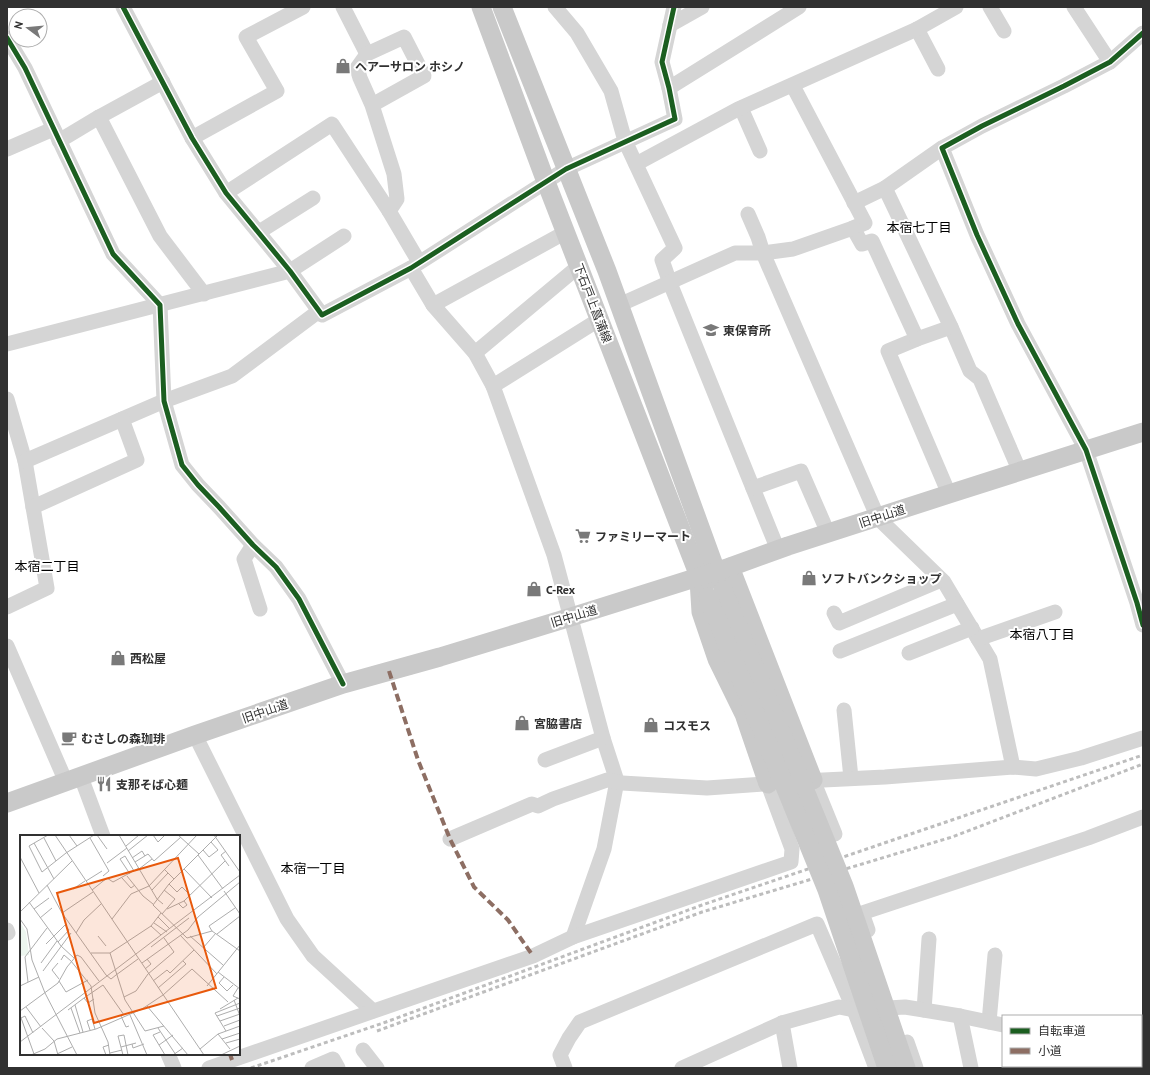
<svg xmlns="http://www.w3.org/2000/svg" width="1150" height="1075" font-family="'PT Sans','Noto Sans JP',sans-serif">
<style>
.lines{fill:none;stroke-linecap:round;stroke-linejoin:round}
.minor{stroke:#d5d5d5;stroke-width:15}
.major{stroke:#c9c9c9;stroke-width:19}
.rail{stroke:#bdbdbd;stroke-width:3;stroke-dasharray:4 3;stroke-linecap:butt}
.major-bridge{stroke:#c9c9c9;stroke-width:19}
.quiet{stroke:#8d6e63;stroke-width:4;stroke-dasharray:8 4;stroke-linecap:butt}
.cycleway-casing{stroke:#fff;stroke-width:8}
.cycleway{stroke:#1b5e20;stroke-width:5}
.labels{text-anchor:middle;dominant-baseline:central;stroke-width:4;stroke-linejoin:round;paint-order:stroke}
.poi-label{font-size:12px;font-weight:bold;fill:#313131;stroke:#fff;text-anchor:start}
.street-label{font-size:12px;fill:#313131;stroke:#fff}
.neighbourhood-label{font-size:13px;fill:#000;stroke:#fff}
.inset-road{fill:none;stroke:#adadad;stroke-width:1}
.view{fill:#e8590c;fill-opacity:0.15;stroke:#e8590c;stroke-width:2}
.inset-edge{fill:none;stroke:#313131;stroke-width:2}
</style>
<rect width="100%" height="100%" fill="#fff"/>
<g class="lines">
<g class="minor">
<polyline points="123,7 192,138 226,193 290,271 322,315 411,268 566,169 675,119 669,88 662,62 674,7"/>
<polyline points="343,7 367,54"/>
<polyline points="555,7 577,33 611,91 625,141 675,248 662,260 670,283 778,550"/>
<polyline points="990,7 1004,31"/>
<polyline points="1074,7 1110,62"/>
<polyline points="670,25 702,7"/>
<polyline points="917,29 938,69"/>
<polyline points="1143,33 1110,62 1064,86 982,126 942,148 977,235 1018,324 1086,450 1137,603 1143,625"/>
<polyline points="7,38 25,68 113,254 160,305 164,401 182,465 198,485 219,507 253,545 276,567 299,599 343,684"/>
<polyline points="793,86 865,223 853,228 862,244 872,241 917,339 888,351 949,494"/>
<polyline points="669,88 799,7"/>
<polyline points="372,105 424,76 404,37 367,54 357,68 360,78 372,105 394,174 397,199 389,211"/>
<polyline points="741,108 760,151"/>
<polyline points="99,117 160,236 204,294"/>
<polyline points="192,138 277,91 246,37 303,7"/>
<polyline points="59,141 99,117 163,82"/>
<polyline points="7,149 53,129"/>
<polyline points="636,164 738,109 917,29 956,7"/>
<polyline points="885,188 942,148"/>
<polyline points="226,193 332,124 389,211 419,262"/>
<polyline points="854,203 885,188 951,327 970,371 980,379 1020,472"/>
<polyline points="748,214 758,237 763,253 793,249 853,228"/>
<polyline points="259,232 313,198"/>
<polyline points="411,268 433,305 475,353 493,386 554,555 603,738 617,781 604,849 573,937"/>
<polyline points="433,305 566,232"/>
<polyline points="619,305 735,253 763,253 878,518 944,582 990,659 1013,767"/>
<polyline points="917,339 951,327"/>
<polyline points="7,344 290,271 344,236"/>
<polyline points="475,353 579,266"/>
<polyline points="493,386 600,319"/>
<polyline points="7,399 25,461 47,588 7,607"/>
<polyline points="25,461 164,401 232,376 319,311"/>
<polyline points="753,488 801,471 828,533"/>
<polyline points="33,507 137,460 122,419"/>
<polyline points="253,545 244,559 260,609"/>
<polyline points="834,613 839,623 941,580"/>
<polyline points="978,639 1055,612"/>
<polyline points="7,646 66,782"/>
<polyline points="840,651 957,604"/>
<polyline points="909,653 972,628"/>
<polyline points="844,710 851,778"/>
<polyline points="195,735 287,919 313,956 373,1011"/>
<polyline points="545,760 603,738"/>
<polyline points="81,777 103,836"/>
<polyline points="813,780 835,834 815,841"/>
<polyline points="803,781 885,777 1013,767 1036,769 1081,758 1143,738"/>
<polyline points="450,839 532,804 538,806 553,799 607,780 622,783 707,788 779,783"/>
<polyline points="7,930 8,933"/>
<polyline points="868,930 862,913 1088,838 1143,817"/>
<polyline points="924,1010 929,939"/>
<polyline points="960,1016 971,1068"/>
<polyline points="989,1022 995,955"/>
<polyline points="782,1023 790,1068"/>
<polyline points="1141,1034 1143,1034"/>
<polyline points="907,1042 916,1068"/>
<polyline points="363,1050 377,1068"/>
<polyline points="168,1054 174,1068"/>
<polyline points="209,1068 533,956 573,937 791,862 792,849 768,784"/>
<polyline points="312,1068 333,1059 338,1068"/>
<polyline points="565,1068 560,1055 569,1038 580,1022 817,924 854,1010 876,1068"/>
<polyline points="682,1068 782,1023 839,1007 854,1010 905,1007 960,1016 1003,1025"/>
</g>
<g class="major">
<polyline points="481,7 546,182 704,589"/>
<polyline points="502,7 607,271 720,582"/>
<polyline points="730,567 813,780"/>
<polyline points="699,580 701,612 717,659 744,714 768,784"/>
<polyline points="7,803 195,735 343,684 440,657 571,617 730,567 788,546 949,494 1143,432"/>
</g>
<g class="rail">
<polyline points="377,1031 702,912 952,837 1143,764"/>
<polyline points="251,1068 386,1022 702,905 1143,755"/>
</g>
<g class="major-bridge">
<polyline points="723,590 844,886 906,1068"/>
<polyline points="708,597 827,890 887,1068"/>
</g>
<g class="quiet">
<polyline points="389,671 418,760 450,839 474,887 508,920 533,956"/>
<polyline points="230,1054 232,1060"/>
</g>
<defs>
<g id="cycleway">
<polyline points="123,7 192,138 226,193 290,271 322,315 411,268 566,169 675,119 669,88 662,62 674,7"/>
<polyline points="1143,33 1110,62 1064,86 982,126 942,148 977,235 1018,324 1086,450 1137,603 1143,625"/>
<polyline points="7,38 25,68 113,254 160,305 164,401 182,465 198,485 219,507 253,545 276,567 299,599 343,684"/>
</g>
</defs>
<use href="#cycleway" class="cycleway-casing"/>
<use href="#cycleway" class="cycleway"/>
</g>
<defs>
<symbol id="shop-bare" viewBox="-9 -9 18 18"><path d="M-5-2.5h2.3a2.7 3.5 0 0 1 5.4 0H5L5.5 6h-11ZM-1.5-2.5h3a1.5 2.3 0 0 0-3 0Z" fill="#797979" stroke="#fff" stroke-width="2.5" paint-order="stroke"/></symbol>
<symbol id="school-bare" viewBox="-9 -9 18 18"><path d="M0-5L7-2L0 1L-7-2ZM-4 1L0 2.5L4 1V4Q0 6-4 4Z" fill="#797979" stroke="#fff" stroke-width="2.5" paint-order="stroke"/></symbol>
<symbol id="supermarket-bare" viewBox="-9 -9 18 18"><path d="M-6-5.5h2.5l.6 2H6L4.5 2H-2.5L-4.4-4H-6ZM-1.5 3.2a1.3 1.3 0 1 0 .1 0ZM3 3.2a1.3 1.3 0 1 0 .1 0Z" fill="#797979" stroke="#fff" stroke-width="2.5" paint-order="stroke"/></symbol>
<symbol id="cafe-bare" viewBox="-9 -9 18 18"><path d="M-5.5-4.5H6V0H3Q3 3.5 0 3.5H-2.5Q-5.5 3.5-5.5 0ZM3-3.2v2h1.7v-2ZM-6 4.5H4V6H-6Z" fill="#797979" stroke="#fff" stroke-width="2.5" paint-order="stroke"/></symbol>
<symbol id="restaurant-bare" viewBox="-9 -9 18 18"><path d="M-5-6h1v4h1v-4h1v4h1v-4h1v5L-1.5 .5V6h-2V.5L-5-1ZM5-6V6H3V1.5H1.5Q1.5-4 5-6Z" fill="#797979" stroke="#fff" stroke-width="2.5" paint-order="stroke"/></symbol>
</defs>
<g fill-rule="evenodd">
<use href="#shop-bare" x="332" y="55" width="22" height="22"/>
<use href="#school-bare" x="700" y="319" width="22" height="22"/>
<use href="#supermarket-bare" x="572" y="525" width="22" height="22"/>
<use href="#shop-bare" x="798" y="567" width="22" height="22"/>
<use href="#shop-bare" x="523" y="578" width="22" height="22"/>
<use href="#shop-bare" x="107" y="647" width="22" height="22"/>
<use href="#shop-bare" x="511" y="712" width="22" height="22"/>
<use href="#shop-bare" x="640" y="714" width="22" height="22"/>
<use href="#cafe-bare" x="58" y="727" width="22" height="22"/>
<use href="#restaurant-bare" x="93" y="773" width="22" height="22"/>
</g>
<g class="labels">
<g class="poi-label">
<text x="355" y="66">ヘアーサロン ホシノ</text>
<text x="723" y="330">東保育所</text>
<text x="595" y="536">ファミリーマート</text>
<text x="821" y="578">ソフトバンクショップ</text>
<text x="546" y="589">C-Rex</text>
<text x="130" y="658">西松屋</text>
<text x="534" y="723">宮脇書店</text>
<text x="663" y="725">コスモス</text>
<text x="81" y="738">むさしの森珈琲</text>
<text x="116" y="784">支那そば心麺</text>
</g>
<g class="street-label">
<text transform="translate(593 303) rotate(69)">下石戸上菖蒲線</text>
<text transform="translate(882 516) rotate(-18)">旧中山道</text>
<text transform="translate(574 616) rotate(-17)">旧中山道</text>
<text transform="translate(265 711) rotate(-19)">旧中山道</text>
</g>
<g class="neighbourhood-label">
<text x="919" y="227">本宿七丁目</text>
<text x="47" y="566">本宿二丁目</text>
<text x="1042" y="634">本宿八丁目</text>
<text x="313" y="868">本宿一丁目</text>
</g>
</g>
<g transform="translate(20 835)">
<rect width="220" height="220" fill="#fff"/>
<path d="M0,87L6,97L9,120L0,121Z" fill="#edf6ef"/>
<path class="inset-road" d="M28,0L9,11L22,37L46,18M35,0L184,220M49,0L57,11M77,0L87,14M99,0L137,64L143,69M133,0L138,7L145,0M158,0L179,19M194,0L220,37M24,3L36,26M70,3L89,36L83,41M14,8L34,44M106,11L119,0M183,15L189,22L198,15L191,7M108,16L128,0M206,16L201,20L209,31M46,18L74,0M178,20L203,54M0,22L19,58M112,23L122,16L125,21M115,27L128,19L134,26L161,2M87,28L107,13M119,34L132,24M144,34L154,44M164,34L192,63M110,39L100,24L105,21L114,36M107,41L123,61L133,69M102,43L111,53L115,50M66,46L82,36M149,49L157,57L162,52L170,60M27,50L42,78L86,140L91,144L96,140M53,54L65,46M72,55L87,43L93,47L119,33M132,55L148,38M204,56L220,79M9,67L41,111L54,123M158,68L163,73L167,70L164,66M215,73L189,91L192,96L220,116M14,74L29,63M147,74L164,66L205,26M0,77L52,26M42,78L73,57M142,79L155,64L144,55M138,82L150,94M20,83L32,73M0,84L7,94L12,125L25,158L57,220M92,84L111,59L129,51L177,0M134,88L147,97M131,91L141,100M192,96L167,103L133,70L149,49L198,0M56,98L64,85L81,69M197,99L220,81M160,100L197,139M78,101L86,111M170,101L203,130M26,109L45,90L49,95L38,107M131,112L169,83M183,113L196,98M71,118H90L131,91L141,78M90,118L105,165L125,196L144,191M41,125L44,120L51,126L71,151L75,178L88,207L90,220M21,128L37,106M38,128L32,135L39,144M122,128L168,95L178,82L220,47M125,134L131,129L127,124M23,136L51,98M198,137L220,154M96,140L118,124M204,142L199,148L207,156L213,150M39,146L46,157L68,145M133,146L147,135L150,138L174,115M8,147L5,122L27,93M0,151L19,142M187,151L220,110M138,153L166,129L163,126M218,153L213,161L220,164M104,162L116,156L128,139L154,117L144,103M74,164L68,168L64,163L83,150L104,180M214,165L220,181M55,170L63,197M127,171L168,220M6,172L21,192M51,173L60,198M200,174L218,163M48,175L64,163M0,176L38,148L47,132L57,120L61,122L79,146M0,180L14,219M110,180L127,220M101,181L106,192L109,191M197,181L220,173M1,183L5,181L13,198M200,186L220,179M204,191L220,185M22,193L34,206L38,220M138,193L156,220M70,195L67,186L72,184L75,194M206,196L195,178L220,168M140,197L133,200L145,220M198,199L210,214M202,204L220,198M0,207L220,40M206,208L220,204M112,209L113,213L124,209M139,210L153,200M101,212L116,208M180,214L198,199L220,191M90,218L102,215M37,219L52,212M11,220L25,214L37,204L76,194L122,174L143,160L172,134L208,167M86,220L83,212L89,210M103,220L98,201L104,200L108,220M153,220L163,213M201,220L220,211"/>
<path class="view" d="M158,23L196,153L74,188L37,58Z"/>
<rect width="220" height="220" class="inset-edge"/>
</g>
<rect width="1150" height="1075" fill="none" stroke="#313131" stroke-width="16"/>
<rect x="1002" y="1015" width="140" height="52" fill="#ffffff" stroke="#adadad"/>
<rect x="1010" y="1028" width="20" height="6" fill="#1b5e20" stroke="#adadad"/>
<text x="1038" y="1035" font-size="12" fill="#313131">自転車道</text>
<rect x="1010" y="1048" width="20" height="6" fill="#8d6e63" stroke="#adadad"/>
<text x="1038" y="1055" font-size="12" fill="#313131">小道</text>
<g transform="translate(28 28) rotate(286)"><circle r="19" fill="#ffffff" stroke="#adadad"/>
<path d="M0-3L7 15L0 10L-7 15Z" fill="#797979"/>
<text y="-6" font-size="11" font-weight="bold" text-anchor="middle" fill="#313131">N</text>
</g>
</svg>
